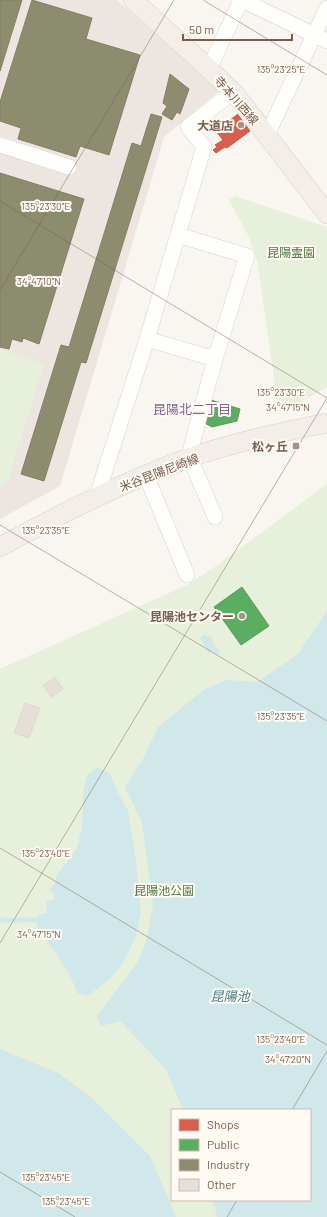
<svg xmlns="http://www.w3.org/2000/svg" width="327" height="1217" font-family="Barlow,'Noto Sans JP',sans-serif">
<style>
.industrial{fill:#ede5e0}
.green{fill:#e7f0db;fill-rule:evenodd}
.water{fill:#d0e8ea}
.shops{fill:#d6604d;stroke:#ba5f4d}
.public{fill:#5aae61;stroke:#64955b}
.industry{fill:#8c8c6e;stroke:#877e64}
.lines{fill:none;stroke-linecap:round;stroke-linejoin:round}
.stream{stroke:#d0e8ea;stroke-width:4.5}
.building{fill:#e6ded7;stroke:#e2d8d2}
.minor-casing{stroke:#d7d1cb;stroke-width:16}
.major-casing{stroke:#dad1cc;stroke-width:20}
.minor{stroke:#fefefd;stroke-width:15}
.major{stroke:#f3eee8;stroke-width:19}
.ticks{fill:none;stroke:#7a5c4d;stroke-width:1;stroke-opacity:0.45}
.poi-dot{fill:#a69286;stroke:#fffaf3;stroke-width:1.5}
.labels{text-anchor:middle;dominant-baseline:central;stroke-width:4;stroke-linejoin:round;paint-order:stroke}
.street-label{font-size:12px;fill:#7a5c4d;stroke:#fffaf3}
.poi-label{font-size:12px;font-weight:bold;fill:#7a5c4d;stroke:#fffaf3;text-anchor:end}
.park-label{font-size:12px;fill:#537a41;stroke:#fffaf3}
.neighbourhood-label{font-size:13px;fill:#846695;stroke:#fffaf3}
.water-label{font-size:13px;font-style:italic;fill:#437c86;stroke:#fffaf3}
.ticks-label{font-size:10px;text-anchor:middle;fill:#7a5c4d;stroke:#fffaf3;stroke-width:4;stroke-linejoin:round;paint-order:stroke}
</style>
<rect width="100%" height="100%" fill="#f9f5f0"/>
<polygon class="industrial" points="0,0 117,0 219,91 164,137 60,486 0,519"/>
<g class="green">
<polygon points="235,196 327,227 327,387 302,401 279,412 257,260 249,237 229,200"/>
<polygon points="0,349 44,364 8,481 0,486"/>
<path d="M327,484V1217H0V669L187,585L212,569ZM172,1110H310V1200H172Z"/>
</g>
<g class="water">
<polygon points="327,611 327,1217 217,1217 213,1200 310,1200 310,1110 183,1110 166,1069 120,1021 101,1026 97,1016 138,962 146,942 153,905 142,823 125,787 142,761 158,727 205,689 227,680 257,682 297,655"/>
<polygon points="205,634 207,637 210,636 220,653 216,655 214,651 209,653 200,637"/>
<polygon points="98,767 110,774 120,796 128,811 136,861 141,912 136,936 124,961 112,977 88,996 78,994 76,990 69,973 36,925 39,915 47,913 46,900 53,900 55,894 49,890 56,882 56,876 76,850 82,828 83,794 87,775"/>
<polygon points="0,1049 58,1073 90,1096 150,1156 176,1217 0,1217"/>
</g>
<polygon class="shops" points="238,114 250,131 227,148 225,147 216,153 213,150 217,147 215,145 223,140 216,131"/>
<g class="public">
<polygon points="211,400 240,409 237,421 212,427 203,422"/>
<polygon points="242,587 269,626 241,645 214,607"/>
</g>
<g class="industry">
<polygon points="0,0 22,0 0,71"/>
<polygon points="32,0 92,18 86,39 140,55 109,155 80,146 76,157 18,139 21,128 0,121 0,102"/>
<polygon points="170,74 189,89 180,114 177,112 172,120 162,114 167,106 163,103"/>
<polygon points="151,114 162,117 86,363 81,362 44,481 21,474 61,345 69,347 132,143 141,146"/>
<polygon points="0,173 84,199 39,344 23,338 22,342 12,339 9,349 0,347"/>
</g>
<g class="lines">
<polyline class="stream" points="0,920 37,920"/>
</g>
<g class="building">
<polygon points="55,677 63,689 51,697 43,685"/>
<polygon points="25,703 40,708 29,738 14,733"/>
</g>
<g class="lines">
<defs>
<g id="minor">
<polyline points="242,0 327,41"/>
<polyline points="209,69 241,0"/>
<polyline points="267,135 327,8"/>
<polyline points="0,145 69,167"/>
<polyline points="178,235 247,256 215,359 188,459"/>
<polyline points="147,339 215,359"/>
<polyline points="190,458 215,517"/>
<polyline points="146,475 187,575"/>
<polyline points="97,496 147,339 204,147 188,127 233,92"/>
</g>
<g id="major">
<polyline points="133,0 209,69 235,94 327,214"/>
<path d="M0,547C60,514 121,483 186,459C231,443 280,432 327,423"/>
</g>
</defs>
<use href="#minor" class="minor-casing"/>
<use href="#major" class="major-casing"/>
<use href="#minor" class="minor"/>
<use href="#major" class="major"/>
</g>
<path class="ticks" d="M203,0L327,75M0,201L327,398M0,290L174,0M0,525L327,721M0,848L327,1045M0,943L327,398M292,1110L327,1051M0,1172L75,1217M227,1217L237,1200"/>
<g class="poi-dot">
<circle cx="241" cy="125" r="4"/>
<rect x="292" y="442" width="8" height="8" rx="2"/>
<circle cx="242" cy="616" r="4"/>
</g>
<g class="labels">
<g class="street-label">
<text transform="translate(237 100) rotate(49)">寺本川西線</text>
<text transform="translate(159 472) rotate(-21)">米谷昆陽尼崎線</text>
</g>
<g class="poi-label">
<text x="233" y="125">大道店</text>
<text x="288" y="446">松ヶ丘</text>
<text x="234" y="616">昆陽池センター</text>
</g>
<g class="park-label">
<text x="291" y="252">昆陽霊園</text>
<text x="164" y="890">昆陽池公園</text>
</g>
<g class="neighbourhood-label">
<text x="192" y="409">昆陽北二丁目</text>
</g>
<g class="water-label">
<text x="230" y="996">昆陽池</text>
</g>
</g>
<g class="ticks-label">
<text x="281" y="73">135°23'25"E</text>
<text x="46" y="210">135°23'30"E</text>
<text x="39" y="285">34°47'10"N</text>
<text x="281" y="396">135°23'30"E</text>
<text x="288" y="411">34°47'15"N</text>
<text x="46" y="534">135°23'35"E</text>
<text x="281" y="720">135°23'35"E</text>
<text x="46" y="857">135°23'40"E</text>
<text x="39" y="938">34°47'15"N</text>
<text x="281" y="1043">135°23'40"E</text>
<text x="288" y="1063">34°47'20"N</text>
<text x="46" y="1181">135°23'45"E</text>
<text x="66" y="1205">135°23'45"E</text>
</g>
<rect x="171" y="1109" width="140" height="92" fill="#fffaf3" stroke="#cabbb1"/>
<rect x="179" y="1119" width="20" height="12" fill="#d6604d" stroke="#cabbb1"/>
<text x="207" y="1129" font-size="12" fill="#7a5c4d">Shops</text>
<rect x="179" y="1139" width="20" height="12" fill="#5aae61" stroke="#cabbb1"/>
<text x="207" y="1149" font-size="12" fill="#7a5c4d">Public</text>
<rect x="179" y="1159" width="20" height="12" fill="#8c8c6e" stroke="#cabbb1"/>
<text x="207" y="1169" font-size="12" fill="#7a5c4d">Industry</text>
<rect x="179" y="1179" width="20" height="12" fill="#e6ded7" stroke="#cabbb1"/>
<text x="207" y="1189" font-size="12" fill="#7a5c4d">Other</text>
<path d="M183 34v6h109v-6" fill="none" stroke="#7a5c4d" stroke-width="2"/>
<text x="189" y="34" font-size="12" fill="#7a5c4d" stroke="#fffaf3" stroke-width="3" paint-order="stroke">50 m</text>
</svg>
